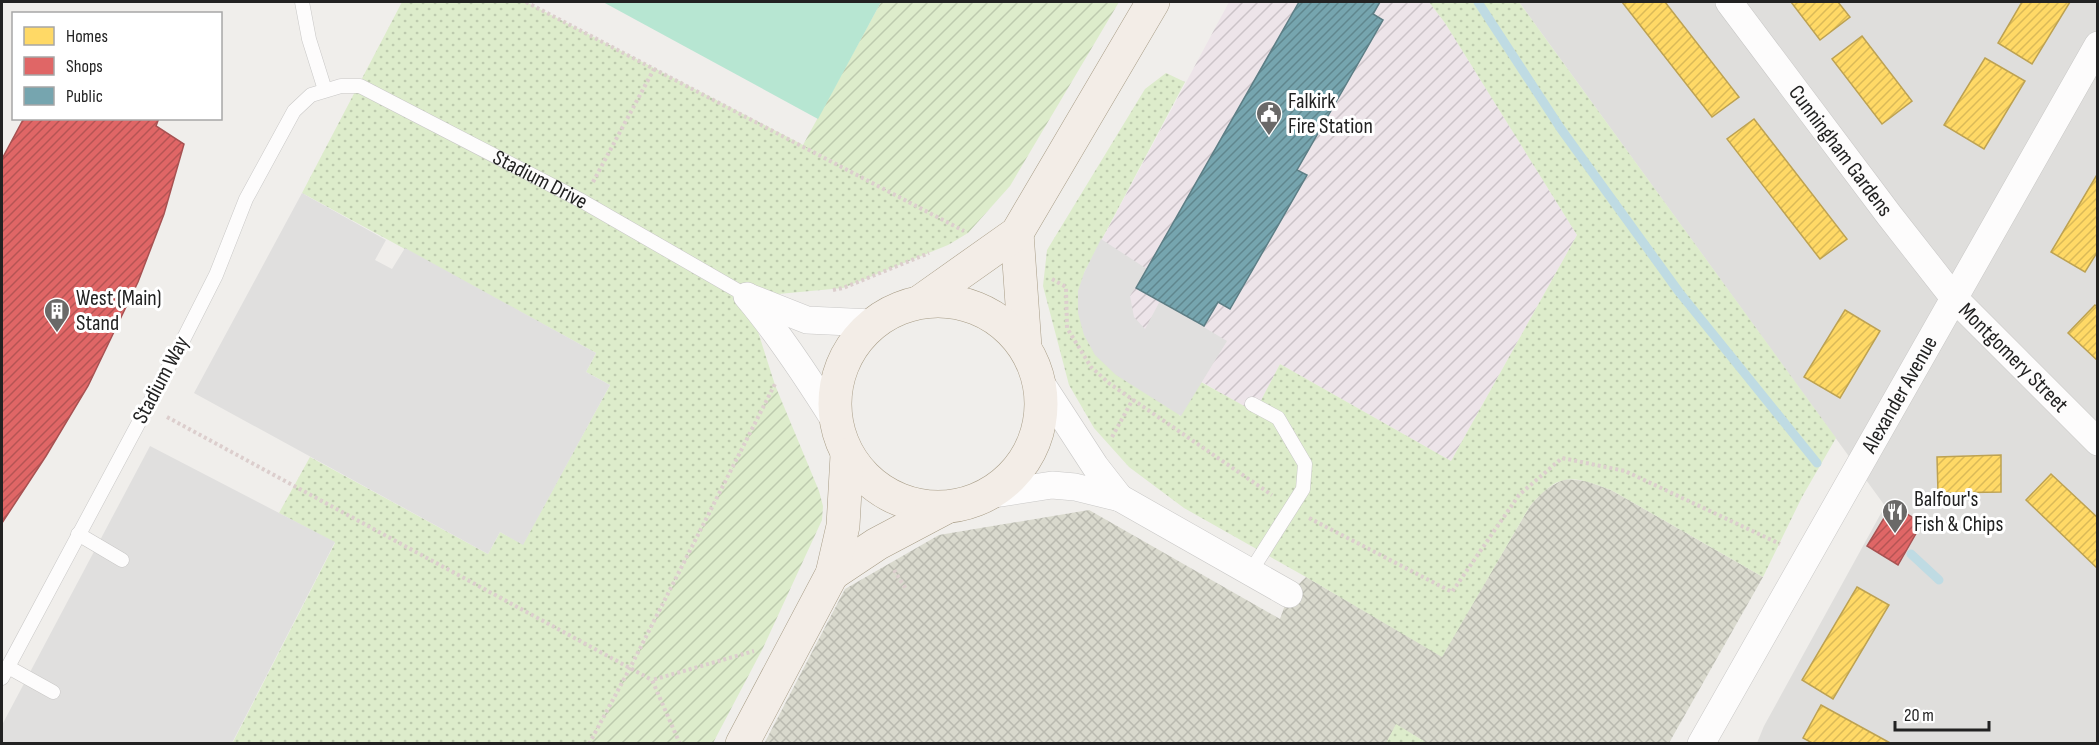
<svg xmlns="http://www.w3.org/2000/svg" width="2099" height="745" font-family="'Sofia Sans Condensed',sans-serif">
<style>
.residential{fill:#dfdedc}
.industrial{fill:url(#industrial-furrows)}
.construction{fill:url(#construction-cross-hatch)}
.grass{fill:url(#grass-dots)}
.garden{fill:url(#garden-furrows)}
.pitch{fill:#b7e6d2}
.parking{fill:#e0dfde}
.homes{fill:url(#homes-hatch);stroke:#bda252;stroke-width:1.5}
.shops{fill:url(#shops-hatch);stroke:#a75252;stroke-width:1.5}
.public{fill:url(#public-hatch);stroke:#5d7e85;stroke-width:1.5}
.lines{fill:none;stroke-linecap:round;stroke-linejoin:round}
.stream{stroke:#bfdbe3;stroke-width:9}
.service-casing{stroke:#c9c8c7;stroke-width:15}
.minor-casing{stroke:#c9c8c7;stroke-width:28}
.primary-casing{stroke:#a79c86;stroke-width:34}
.path{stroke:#dccecd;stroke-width:4;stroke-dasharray:3 3;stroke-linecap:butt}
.service{stroke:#fdfcfc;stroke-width:14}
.minor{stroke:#fdfcfc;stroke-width:27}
.primary{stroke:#f3ede7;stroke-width:33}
.labels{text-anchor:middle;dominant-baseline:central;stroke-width:6;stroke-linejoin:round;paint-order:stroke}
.poi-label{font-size:22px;fill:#222;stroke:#fff;text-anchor:start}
.street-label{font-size:22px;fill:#222;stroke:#fff}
</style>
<defs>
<pattern id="industrial-furrows" width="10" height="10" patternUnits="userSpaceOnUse" patternTransform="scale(1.5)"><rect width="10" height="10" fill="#ede4e9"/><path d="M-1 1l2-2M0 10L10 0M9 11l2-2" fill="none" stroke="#cbc3c8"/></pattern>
<pattern id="construction-cross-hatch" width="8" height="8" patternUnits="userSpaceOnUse" patternTransform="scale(1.5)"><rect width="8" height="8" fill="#d9d9cd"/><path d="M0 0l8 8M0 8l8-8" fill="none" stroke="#babab0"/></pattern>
<pattern id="grass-dots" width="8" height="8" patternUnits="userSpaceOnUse" patternTransform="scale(1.5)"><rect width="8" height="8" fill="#ddeccb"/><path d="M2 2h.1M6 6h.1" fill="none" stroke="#bdcaae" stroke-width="1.8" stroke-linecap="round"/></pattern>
<pattern id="garden-furrows" width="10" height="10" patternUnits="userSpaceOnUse" patternTransform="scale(1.5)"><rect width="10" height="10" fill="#ddeccb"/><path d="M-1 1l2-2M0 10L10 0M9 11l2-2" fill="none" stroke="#bdcaae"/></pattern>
<pattern id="homes-hatch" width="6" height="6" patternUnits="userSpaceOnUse" patternTransform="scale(1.5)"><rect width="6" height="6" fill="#ffd966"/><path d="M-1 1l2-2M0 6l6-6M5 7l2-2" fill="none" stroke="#daba58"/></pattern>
<pattern id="shops-hatch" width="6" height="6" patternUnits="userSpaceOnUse" patternTransform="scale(1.5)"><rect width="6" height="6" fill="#e06666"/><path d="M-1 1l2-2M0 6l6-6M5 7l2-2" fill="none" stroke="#b55454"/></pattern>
<pattern id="public-hatch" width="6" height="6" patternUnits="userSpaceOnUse" patternTransform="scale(1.5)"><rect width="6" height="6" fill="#76a5af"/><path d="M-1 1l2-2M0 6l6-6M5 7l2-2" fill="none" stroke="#60868e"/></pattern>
</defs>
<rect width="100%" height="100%" fill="#f0eeeb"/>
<polygon class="residential" points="1519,2 2097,2 2097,743 1757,743 1764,726 1885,506"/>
<polygon class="industrial" points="1229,2 1429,2 1445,23 1577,235 1451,461 1280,364 1255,413 1202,382 1084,273"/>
<polygon class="construction" points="1564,479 1586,481 1611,490 1763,577 1669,743 1427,743 1396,725 1386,744 764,744 845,589 939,535 1089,510 1280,619 1289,594 1306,577 1442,656 1530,506 1543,491"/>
<g class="grass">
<polygon points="402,2 526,2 803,145 968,233 948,245 843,288 747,297 775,385 630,668 589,743 232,744 335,543 279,513 310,457 488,554 500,532 523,544 610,385 586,372 596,353 302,193"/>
<path d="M1429,2H1519L1836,438L1802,497L1763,577L1611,490C1571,475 1560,472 1530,506L1442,657L1306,577L1184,508L1129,467L1094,428L1069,385L1043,286L1047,250L1145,89L1166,73L1185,82L1084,273L1180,416L1201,382L1255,412L1280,364L1451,461L1577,235L1445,23Z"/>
<polygon points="1396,724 1427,743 1386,743"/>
</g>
<g class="garden">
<polygon points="881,2 1119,2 1010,186 968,233 803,145"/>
<polygon points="775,385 819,491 823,506 822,520 763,648 713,743 589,743 635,659"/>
</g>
<polygon class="pitch" points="603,2 881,2 818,119"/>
<g class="parking">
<polygon points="302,193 386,240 375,260 392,269 405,248 596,353 586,372 610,385 523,545 500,532 488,554 194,393"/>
<polygon points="1101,239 1147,269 1130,296 1134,317 1145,329 1160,301 1227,341 1181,416 1116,375 1095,355 1084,335 1078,313 1078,291 1084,273"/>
<polygon points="150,446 335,542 232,743 2,744 2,725"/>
</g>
<g class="homes">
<polygon points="1622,2 1665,2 1739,97 1712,117"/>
<polygon points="1791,2 1838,2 1850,17 1820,40"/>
<polygon points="2022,2 2070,2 2032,64 1998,43"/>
<polygon points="1862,36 1912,101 1882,124 1832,59"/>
<polygon points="1985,58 2025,81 1984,149 1944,125"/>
<polygon points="1754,119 1847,239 1820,259 1727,139"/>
<polygon points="2098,173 2098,251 2085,272 2051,252"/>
<polygon points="2095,305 2098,307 2098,361 2068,333"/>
<polygon points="1845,310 1880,331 1840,398 1804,377"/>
<polygon points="2001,455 2001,492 1938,493 1937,457"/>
<polygon points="2051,474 2098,518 2098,569 2026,500"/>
<polygon points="1857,587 1889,605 1833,699 1802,680"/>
<polygon points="1821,705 1892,744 1814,744 1803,738"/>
</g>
<g class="shops">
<polygon points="24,118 159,118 156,126 184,144 164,214 138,282 88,386 46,456 2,523 2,159"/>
<polygon points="1892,505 1922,523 1898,565 1867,546"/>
</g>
<polygon class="public" points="1299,2 1380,2 1373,14 1383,20 1297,170 1307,175 1230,309 1218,302 1204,326 1136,288"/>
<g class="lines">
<g class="stream">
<polyline points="1478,2 1561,129 1679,292 1817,463"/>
<polyline points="1911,554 1939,580"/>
</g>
<defs>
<g id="service">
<polyline points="302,2 309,39 325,90"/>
<polyline points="78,534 122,560"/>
<polyline points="1251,571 1303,489 1305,464 1278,418 1252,404"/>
<polyline points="8,667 53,692"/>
<path id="s1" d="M2,678L182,342L216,275L246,199L294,111L311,95L341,86H360L582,201L747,296"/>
</g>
<g id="minor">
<path id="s2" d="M1729,2L1889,215L1954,298L2098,442"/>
<path d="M747,296C780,335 808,378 835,421"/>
<polyline points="751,298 807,320 872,323"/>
<polyline points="988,495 1052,485 1075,487 1120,498 1095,466 1039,380"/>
<polyline points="1120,498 1289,594"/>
<path id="s3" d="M1701,744L2098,45"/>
</g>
<g id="primary">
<polyline points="1017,233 1025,347"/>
<circle cx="938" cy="404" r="103"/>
<polyline points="921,301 1017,233 1153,2"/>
<polyline points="832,574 877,544 945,508"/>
<polyline points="742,744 832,574 843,526 847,455"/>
</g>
</defs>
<use href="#service" class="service-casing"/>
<use href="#minor" class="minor-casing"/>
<use href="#primary" class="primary-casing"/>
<g class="path">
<polyline points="526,2 964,231"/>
<polyline points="593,182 654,69"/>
<polyline points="1052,279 1066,287 1067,328 1091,367 1110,384 1272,495"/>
<polyline points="833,290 843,288 929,253"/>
<polyline points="167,417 652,680"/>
<polyline points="1112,437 1133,399"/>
<polyline points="1309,518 1452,592 1519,495 1562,458 1625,471 1780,544"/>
<polyline points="894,570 906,589"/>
<polyline points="589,744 630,668 776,382"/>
<polyline points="680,744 652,680 754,651"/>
</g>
<use href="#service" class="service"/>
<use href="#minor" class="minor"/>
<use href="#primary" class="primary"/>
</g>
<defs>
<symbol id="civic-pin" viewBox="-11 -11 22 30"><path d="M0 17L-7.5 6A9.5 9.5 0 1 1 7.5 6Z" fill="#6a6968" stroke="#fff"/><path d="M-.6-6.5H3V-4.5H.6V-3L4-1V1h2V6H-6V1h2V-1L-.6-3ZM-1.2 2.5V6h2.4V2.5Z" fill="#fff"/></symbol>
<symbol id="building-pin" viewBox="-11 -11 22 30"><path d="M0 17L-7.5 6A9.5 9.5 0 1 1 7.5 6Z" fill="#6a6968" stroke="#fff"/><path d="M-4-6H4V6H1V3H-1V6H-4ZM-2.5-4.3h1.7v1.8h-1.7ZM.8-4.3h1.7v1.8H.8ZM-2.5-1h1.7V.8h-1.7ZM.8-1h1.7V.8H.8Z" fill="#fff"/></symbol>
<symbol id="restaurant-pin" viewBox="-11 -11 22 30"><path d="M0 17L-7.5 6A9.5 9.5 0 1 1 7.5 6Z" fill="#6a6968" stroke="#fff"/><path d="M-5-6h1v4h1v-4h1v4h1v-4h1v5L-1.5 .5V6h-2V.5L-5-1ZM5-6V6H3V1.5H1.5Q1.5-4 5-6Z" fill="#fff"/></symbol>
</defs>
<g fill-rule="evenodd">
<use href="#civic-pin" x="1254" y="99" width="30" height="40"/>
<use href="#building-pin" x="42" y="296" width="30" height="40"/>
<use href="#restaurant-pin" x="1880" y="497" width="30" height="40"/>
</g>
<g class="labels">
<g class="poi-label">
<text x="1288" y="101">Falkirk<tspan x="1288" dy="25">Fire Station</tspan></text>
<text x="76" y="298">West (Main)<tspan x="76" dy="25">Stand</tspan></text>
<text x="1914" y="499">Balfour's<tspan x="1914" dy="25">Fish &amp; Chips</tspan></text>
</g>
<g class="street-label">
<text stroke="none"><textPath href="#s2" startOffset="186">Cunningham Gardens</textPath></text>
<text stroke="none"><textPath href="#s1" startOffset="915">Stadium Drive</textPath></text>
<text stroke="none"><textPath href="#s2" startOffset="456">Montgomery Street</textPath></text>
<text transform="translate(161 380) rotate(-62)">Stadium Way</text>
<text stroke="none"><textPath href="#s3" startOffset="402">Alexander Avenue</textPath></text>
</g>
</g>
<rect width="2099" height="745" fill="none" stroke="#222222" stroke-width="6"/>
<rect x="12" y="12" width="210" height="108" fill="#ffffff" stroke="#a7a7a7" stroke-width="1.5"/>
<rect x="24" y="27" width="30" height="18" fill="#ffd966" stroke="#a7a7a7" stroke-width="1.5"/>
<text x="66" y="42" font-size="18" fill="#222222">Homes</text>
<rect x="24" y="57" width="30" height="18" fill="#e06666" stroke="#a7a7a7" stroke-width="1.5"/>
<text x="66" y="72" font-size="18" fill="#222222">Shops</text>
<rect x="24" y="87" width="30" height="18" fill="#76a5af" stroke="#a7a7a7" stroke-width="1.5"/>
<text x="66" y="102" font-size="18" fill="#222222">Public</text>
<path d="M1895 721v9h94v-9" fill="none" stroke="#222222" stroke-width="3"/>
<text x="1904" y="721" font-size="18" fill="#222222" stroke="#ffffff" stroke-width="4.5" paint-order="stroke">20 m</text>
</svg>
